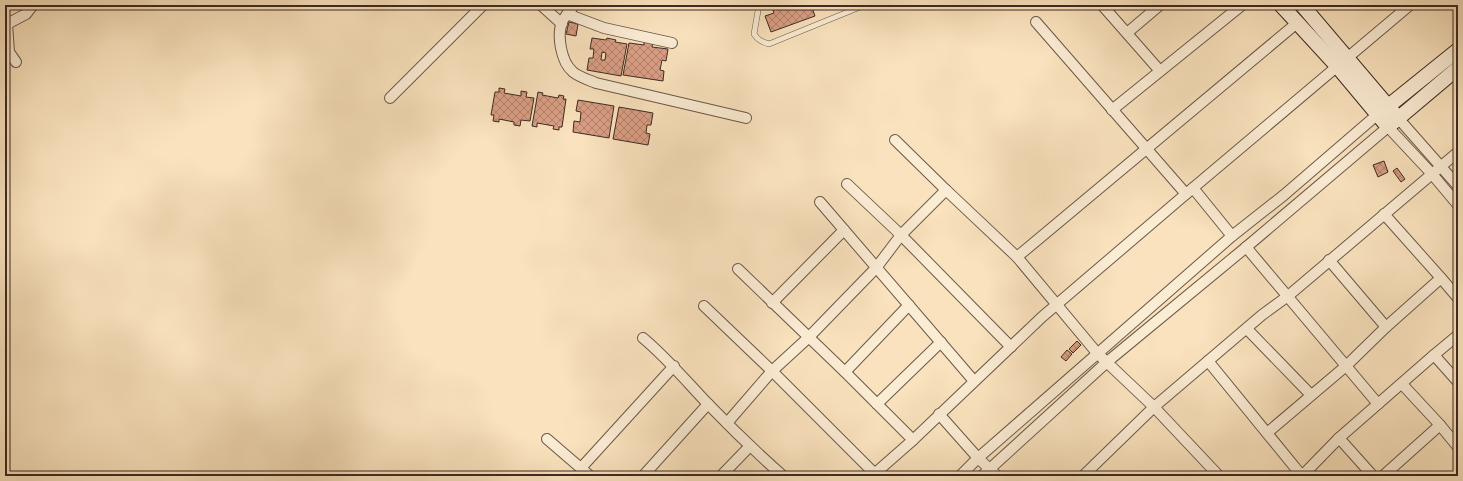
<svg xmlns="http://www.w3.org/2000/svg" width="1463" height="481" font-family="'Libre Caslon Text',serif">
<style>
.building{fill:url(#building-cross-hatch);stroke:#3d2a21;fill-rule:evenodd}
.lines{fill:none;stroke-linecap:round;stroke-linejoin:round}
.lane-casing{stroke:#6c5848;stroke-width:6}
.street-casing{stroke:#6c5848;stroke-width:12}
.secondary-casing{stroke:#3d2a21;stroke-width:16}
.lane{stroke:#fbecd4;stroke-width:5}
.street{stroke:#fbecd4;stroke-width:10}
.secondary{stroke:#fbecd4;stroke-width:14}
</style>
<defs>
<pattern id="building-cross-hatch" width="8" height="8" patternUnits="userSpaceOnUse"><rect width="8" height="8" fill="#da9e84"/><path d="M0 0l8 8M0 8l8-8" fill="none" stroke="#b2816c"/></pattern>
</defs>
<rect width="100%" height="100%" fill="#f9e2bd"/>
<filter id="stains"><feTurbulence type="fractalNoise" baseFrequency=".005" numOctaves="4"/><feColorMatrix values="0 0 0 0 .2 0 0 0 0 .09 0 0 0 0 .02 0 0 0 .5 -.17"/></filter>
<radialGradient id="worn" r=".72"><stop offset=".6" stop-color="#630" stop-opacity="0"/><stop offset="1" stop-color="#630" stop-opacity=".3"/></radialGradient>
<g class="building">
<polygon points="771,5 811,5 815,16 771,32 765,16 774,13"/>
<polygon points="569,22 578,24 576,36 566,34"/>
<path d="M592,38L606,40L607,38L616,40L615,42L627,44L621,76L587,70L589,58H593L594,49H590ZM602,52L606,53L605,60H601Z"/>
<polygon points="644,41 653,42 652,47 668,49 666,61 662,60 660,70 664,71 663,81 623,75 629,43 644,45"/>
<polygon points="499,88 505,89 504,93 521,96 521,91 527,92 526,97 534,98 530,121 521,120 520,126 514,125 514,122 499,119 499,122 493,121 494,115 491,115 495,92 499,92"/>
<polygon points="538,92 543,93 542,95 558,98 559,95 564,96 563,99 566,99 562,127 559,127 559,130 553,129 554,126 537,123 537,127 532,126"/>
<polygon points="578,100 614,106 609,138 573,132 574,121 580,122 581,112 576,111"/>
<polygon points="619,107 653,113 651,125 647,125 646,133 650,134 648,145 613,139"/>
<polygon points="1384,161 1388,172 1378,177 1373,165"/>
<polygon points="1397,168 1405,179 1401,182 1393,171"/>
<polygon points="1077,341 1081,345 1073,353 1069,349"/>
<polygon points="1067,350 1072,354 1066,361 1061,357"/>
</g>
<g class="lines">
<defs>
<path id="lane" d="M759,5L754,34C758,40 762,42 769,44L865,5"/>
<g id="street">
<polyline points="541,5 562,24"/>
<path d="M574,5C571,10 566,15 563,20C556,34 561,62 573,72C579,77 589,80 596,83L746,118"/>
<polyline points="1102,5 1160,71"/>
<polyline points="567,14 604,28 672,43"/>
<polyline points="1036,22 1186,194"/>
<polyline points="1127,33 1160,5"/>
<polyline points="16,62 9,52 7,24 26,14 33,5"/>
<polyline points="390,98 483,5"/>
<polyline points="1112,110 1242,5"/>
<polyline points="1398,118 1458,186"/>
<polyline points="895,140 946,190"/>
<polyline points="847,184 901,235 1011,347"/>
<polyline points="1193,188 1410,5"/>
<polyline points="820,202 974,381"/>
<polyline points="1384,214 1441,278"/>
<polyline points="1246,247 1378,404"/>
<polyline points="1017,257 1297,23"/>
<polyline points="1329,260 1386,327"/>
<polyline points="738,269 845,372 913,440"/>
<polyline points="772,303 844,230"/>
<polyline points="704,306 772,371 875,474"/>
<polyline points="1247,329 1311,395"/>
<path d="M643,338C667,358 687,382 708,404C732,429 757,453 783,476"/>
<polyline points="1434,355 1458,382"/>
<polyline points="1208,361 1302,476"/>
<polyline points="845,372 909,305"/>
<polyline points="1402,384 1440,425 1458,447"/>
<polyline points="877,404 941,342"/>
<polyline points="939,414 978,458 997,476"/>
<polyline points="727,423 772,371 808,338 876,268 901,235 946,190 1017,257 1097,353 1154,407 1219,476"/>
<polyline points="1267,433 1346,366 1386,327 1441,278 1458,298"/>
<polyline points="1339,438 1373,476"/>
<polyline points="547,439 590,476"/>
<polyline points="581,468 674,366"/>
<polyline points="643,476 708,404"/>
<polyline points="721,476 750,446"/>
<polyline points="872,476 913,440 1042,317 1193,188 1232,236"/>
<polyline points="960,476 978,458 1232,236 1284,195 1378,114"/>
<polyline points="982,476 1107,362 1244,249 1388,127 1432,174 1458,205"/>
<polyline points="1083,476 1154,407 1262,315 1288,296 1458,152"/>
<polyline points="1302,476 1339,438 1434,355 1458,335"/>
<polyline points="1383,476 1440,425"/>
</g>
<g id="secondary">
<polyline points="1281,5 1337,66 1388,127 1458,68"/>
<polyline points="1302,5 1398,118"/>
<polyline points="1381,112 1458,50"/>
</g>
</defs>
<use href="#lane" class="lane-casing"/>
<use href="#street" class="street-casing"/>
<use href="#secondary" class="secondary-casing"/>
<use href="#lane" class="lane"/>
<use href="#street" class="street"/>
<use href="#secondary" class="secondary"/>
</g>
<rect width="1463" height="481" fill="none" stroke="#f9e2bd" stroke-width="20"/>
<rect x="6" y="6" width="1451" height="469" fill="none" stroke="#3d2a21" stroke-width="2"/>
<rect x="10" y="10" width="1443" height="461" fill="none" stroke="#3d2a21"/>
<rect width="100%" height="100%" filter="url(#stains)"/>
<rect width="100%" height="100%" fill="url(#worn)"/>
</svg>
